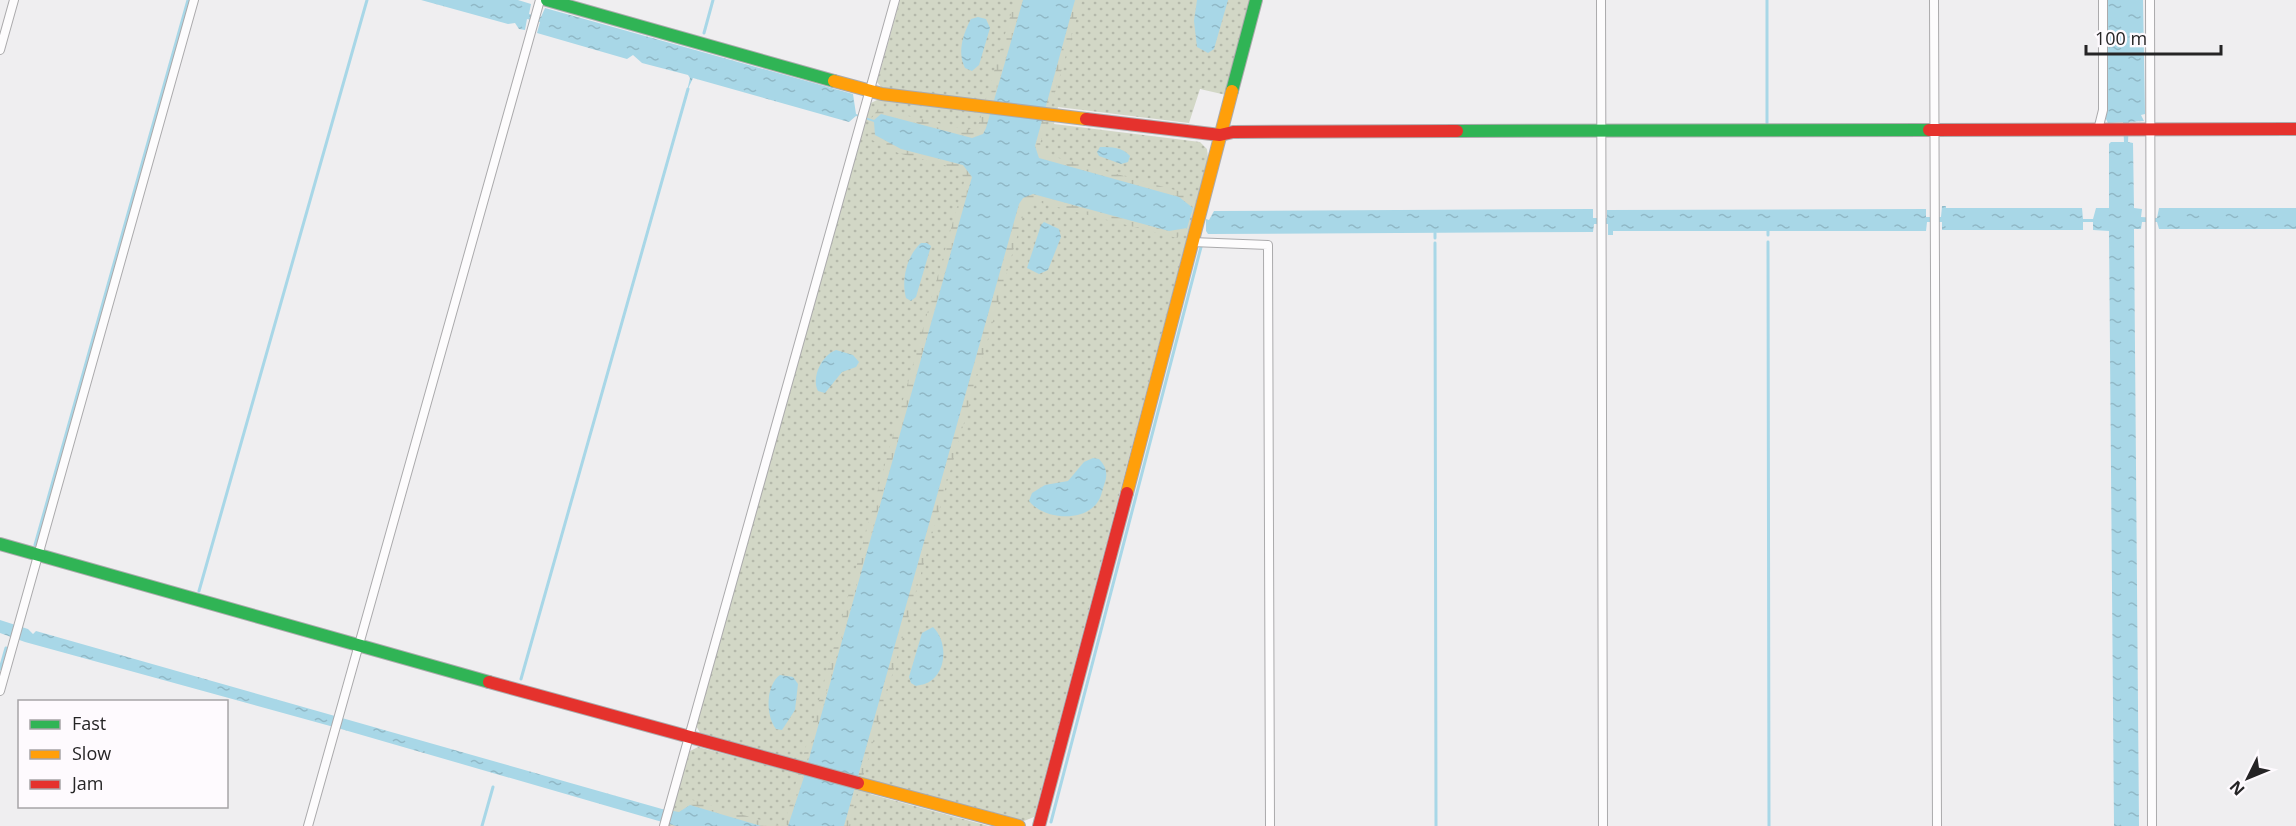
<svg xmlns="http://www.w3.org/2000/svg" width="2296" height="826" font-family="'Open Sans',sans-serif">
<style>
.grass{fill:url(#grass-dots)}
.wetland{fill:url(#wetland-marsh)}
.water{fill:url(#water-ripples)}
.lines{fill:none;stroke-linecap:round;stroke-linejoin:round}
.stream{stroke:#a8d7e7;stroke-width:3}
.street-casing{stroke:#abaaac;stroke-width:10}
.fast-casing{stroke:#abaaac;stroke-width:14}
.slow-casing{stroke:#abaaac;stroke-width:14}
.jam-casing{stroke:#abaaac;stroke-width:14}
.street{stroke:#fdfcfd;stroke-width:8}
.fast{stroke:#30b455;stroke-width:12}
.slow{stroke:#ff9f0a;stroke-width:12}
.jam{stroke:#e5322d;stroke-width:12}
</style>
<defs>
<pattern id="grass-dots" width="8" height="8" patternUnits="userSpaceOnUse" patternTransform="scale(1.5)"><rect width="8" height="8" fill="#d2d7c6"/><path d="M2 2h.1M6 6h.1" fill="none" stroke="#b4b8aa" stroke-width="1.8" stroke-linecap="round"/></pattern>
<pattern id="wetland-marsh" width="20" height="14" patternUnits="userSpaceOnUse" patternTransform="scale(1.5)"><rect width="20" height="14" fill="#d2d7c6"/><path d="M1 5h8M5 5V1M11 12h8M15 12V8" fill="none" stroke="#b4b8aa"/></pattern>
<pattern id="water-ripples" width="26" height="14" patternUnits="userSpaceOnUse" patternTransform="scale(1.5)"><rect width="26" height="14" fill="#a8d7e7"/><path d="M2 4q2-2 4 0t4 0M15 11q2-2 4 0t4 0" fill="none" stroke="#90b8c6"/></pattern>
</defs>
<rect width="100%" height="100%" fill="#efeef0"/>
<polygon class="grass" points="900,0 1251,0 1226,95 1200,89 1189,123 1058,107 1054,124 1200,142 1207,149 1208,158 1034,817 1024,821 873,781 870,794 989,826 667,826 688,752 698,747 786,770 702,736 695,724 860,138 871,103 879,99 882,88 877,82"/>
<g class="wetland">
<polygon points="1015,0 1023,0 983,134 972,138 881,114 875,120 871,119 878,109 968,130 978,126"/>
<polygon points="1075,0 1082,0 1040,144 1044,154 1182,192 1193,208 1179,197 1039,158 1035,146"/>
<polygon points="870,121 874,122 876,135 901,149 963,165 972,177 789,825 761,826 690,805 679,812 679,805 689,799 778,825 786,818 964,182 962,173 955,168 898,153 868,138"/>
<polygon points="1032,194 1169,231 1187,228 1177,238 1038,202 1030,203 1025,209 849,826 844,826 1019,204 1023,198"/>
</g>
<g class="water">
<polygon points="421,0 518,0 531,4 529,14 541,17 545,8 853,94 856,114 874,120 881,114 972,138 983,134 986,128 1023,0 1075,0 1035,146 1039,158 1179,197 1193,208 1187,228 1169,231 1033,194 1023,198 1019,204 844,826 788,826 803,780 972,177 963,165 901,149 875,135 874,122 856,116 849,122 693,78 687,91 690,78 688,75 642,63 633,55 627,59 537,33 540,22 527,19 525,30 519,29 515,23 508,24"/>
<polygon points="1197,0 1228,0 1214,49 1208,53 1197,47 1194,21"/>
<polygon points="2106,0 2143,0 2145,114 2141,115 2144,121 2129,122 2128,142 2133,143 2134,208 2142,209 2141,217 2157,218 2159,208 2296,208 2296,229 2159,229 2157,222 2142,222 2141,229 2134,229 2139,826 2114,826 2109,231 2093,230 2093,222 2083,222 2083,230 1942,230 1942,222 1927,222 1926,231 1613,231 1613,235 1608,235 1608,224 1594,224 1593,232 1208,234 1206,231 1206,219 1209,220 1214,211 1593,209 1593,218 1607,218 1607,210 1926,209 1926,217 1941,217 1942,206 1946,206 1946,208 2082,208 2083,219 2093,219 2096,208 2109,208 2109,144 2111,142 2124,142 2123,122 2108,123 2105,117"/>
<path d="M978,17L986,19L990,28L979,65L972,71L965,68C957,52 963,34 971,19Z"/>
<path d="M1100,147C1112,147 1122,147 1130,156L1128,162L1121,164L1099,156L1097,152Z"/>
<polygon points="1044,222 1059,229 1061,237 1048,270 1039,274 1027,268 1041,225"/>
<path d="M921,243H927L931,246L916,297L911,301L906,298C901,280 907,255 921,243Z"/>
<path d="M836,350L853,355L859,362L856,367L842,372L825,393L818,391C811,377 822,355 836,350Z"/>
<path d="M1093,458L1099,459C1107,468 1108,474 1104,485C1102,491 1101,498 1097,503C1082,523 1043,519 1029,501L1032,493L1045,485L1068,481L1084,462Z"/>
<polygon points="0,620 28,629 33,634 36,631 662,809 679,812 690,805 761,826 676,826 341,729 25,642 0,633"/>
<path d="M933,627C947,640 948,671 929,682C926,684 920,685 916,686L911,683L909,677L922,633Z"/>
<path d="M780,675L793,677L798,684L795,710L782,730L776,729C765,715 766,685 780,675Z"/>
</g>
<g class="lines">
<g class="stream">
<polyline points="1767,0 1767,123"/>
<polyline points="704,33 713,0"/>
<polyline points="1768,235 1768,231"/>
<polyline points="1435,238 1435,233"/>
<polyline points="1768,242 1769,826"/>
<polyline points="1435,243 1436,826"/>
<polyline points="35,545 188,0"/>
<polyline points="199,591 367,0"/>
<polyline points="0,669 6,648"/>
<polyline points="521,679 688,89"/>
<polyline points="1051,822 1201,247"/>
<polyline points="482,826 493,787"/>
</g>
<defs>
<g id="street">
<polyline points="1601,0 1603,826"/>
<polyline points="1934,0 1937,826"/>
<polyline points="2150,0 2152,826"/>
<polyline points="0,50 14,0"/>
<polyline points="2098,130 2103,110 2103,0"/>
<polyline points="1192,242 1268,245 1270,826"/>
<polyline points="0,691 194,0"/>
<polyline points="308,826 540,0"/>
<polyline points="664,826 895,0"/>
</g>
<g id="fast">
<polyline points="547,0 834,81"/>
<polyline points="1232,91 1256,0"/>
<polyline points="1457,131 1929,130"/>
<polyline points="0,544 489,682"/>
</g>
<g id="slow">
<polyline points="834,81 882,94 1086,119"/>
<polyline points="1127,493 1232,91"/>
<polyline points="858,783 1019,826"/>
</g>
<g id="jam">
<polyline points="1086,119 1220,135 1233,132 1457,131"/>
<polyline points="1929,130 2296,129"/>
<polyline points="489,682 858,783"/>
<polyline points="1039,826 1127,493"/>
</g>
</defs>
<use href="#street" class="street-casing"/>
<use href="#fast" class="fast-casing"/>
<use href="#slow" class="slow-casing"/>
<use href="#jam" class="jam-casing"/>
<use href="#street" class="street"/>
<use href="#fast" class="fast"/>
<use href="#slow" class="slow"/>
<use href="#jam" class="jam"/>
</g>
<rect x="18" y="700" width="210" height="108" fill="#fefafe" stroke="#a7a4a7" stroke-width="1.5"/>
<rect x="30" y="720" width="30" height="9" fill="#30b455" stroke="#a7a4a7" stroke-width="1.5"/>
<text x="72" y="730" font-size="18" fill="#252425">Fast</text>
<rect x="30" y="750" width="30" height="9" fill="#ff9f0a" stroke="#a7a4a7" stroke-width="1.5"/>
<text x="72" y="760" font-size="18" fill="#252425">Slow</text>
<rect x="30" y="780" width="30" height="9" fill="#e5322d" stroke="#a7a4a7" stroke-width="1.5"/>
<text x="72" y="790" font-size="18" fill="#252425">Jam</text>
<g transform="translate(2248 778) rotate(227)" stroke="#fefafe" stroke-width="4.5" paint-order="stroke">
<path d="M0-4.5L10 22L0 15L-10 22Z" fill="#252425"/>
<text y="-9" font-size="16" font-weight="bold" text-anchor="middle" fill="#252425">N</text>
</g>
<path d="M2086 45v9h135v-9" fill="none" stroke="#252425" stroke-width="3"/>
<text x="2095" y="45" font-size="18" fill="#252425" stroke="#fefafe" stroke-width="4.5" paint-order="stroke">100 m</text>
</svg>
